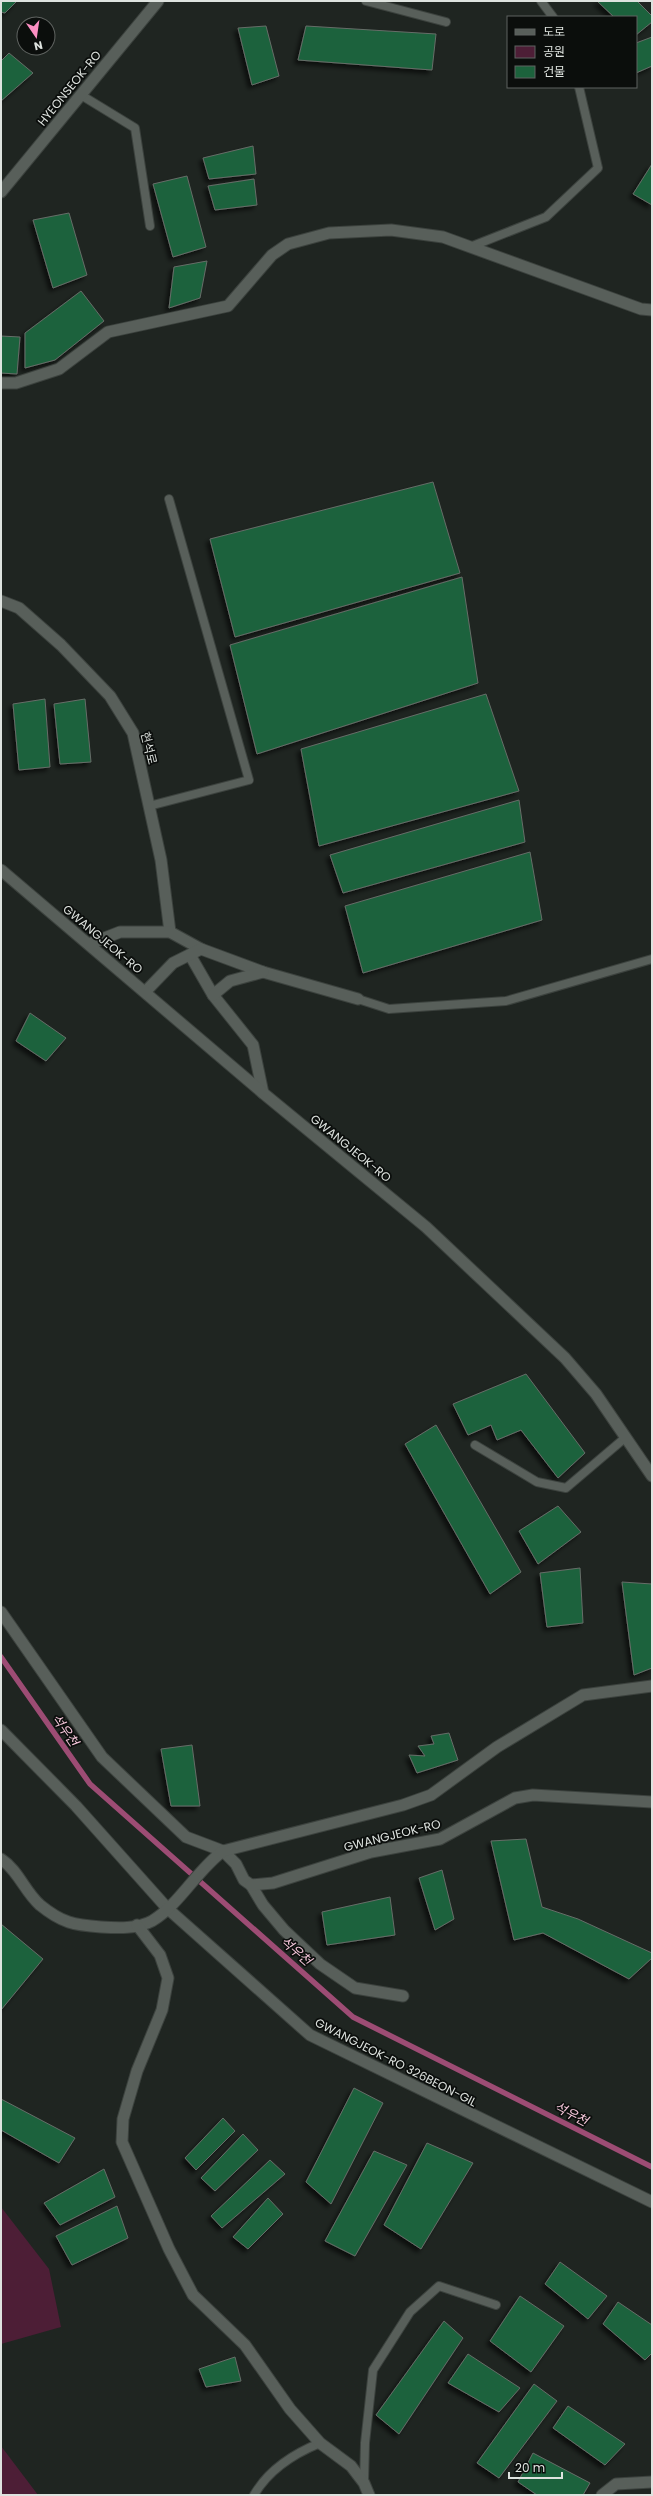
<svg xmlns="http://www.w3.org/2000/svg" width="653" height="2496" font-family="Poppins,'Noto Sans KR',sans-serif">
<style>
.green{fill:#4d1e36}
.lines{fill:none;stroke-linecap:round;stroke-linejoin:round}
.stream{stroke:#9d4c74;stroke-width:5.5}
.building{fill:#1c623c;stroke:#666d68;filter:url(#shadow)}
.service-casing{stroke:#3c423e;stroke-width:10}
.minor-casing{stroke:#3c423e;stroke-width:13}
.tertiary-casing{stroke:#3c423e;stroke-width:13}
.secondary-casing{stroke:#3c423e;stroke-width:13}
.service{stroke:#585f5a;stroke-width:8}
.minor{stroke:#585f5a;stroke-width:11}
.tertiary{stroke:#585f5a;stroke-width:11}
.secondary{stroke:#585f5a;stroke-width:11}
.labels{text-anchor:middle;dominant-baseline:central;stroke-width:3.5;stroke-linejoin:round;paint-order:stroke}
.street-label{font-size:12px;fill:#dee3df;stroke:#0b0e0c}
.water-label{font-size:13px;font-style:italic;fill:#f7c8dc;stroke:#0b0e0c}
</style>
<defs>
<filter id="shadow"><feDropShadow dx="-3.5" dy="3.5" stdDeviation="2" flood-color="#0009"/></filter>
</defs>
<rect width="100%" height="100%" fill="#1f2521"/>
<g class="green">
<polygon points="1,2207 49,2269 61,2327 1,2344"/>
<polygon points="1,2446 38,2495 1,2495"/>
</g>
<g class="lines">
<polyline class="stream" points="1,1657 90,1784 353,2017 652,2167"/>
</g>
<g class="building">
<polygon points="1,1 17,1 5,13 1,12"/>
<polygon points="597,1 637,1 652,16 652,22 636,35 636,17 614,17"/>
<polygon points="266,26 279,76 252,85 238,28"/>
<polygon points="306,26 436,34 432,70 298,60"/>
<polygon points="652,37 652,66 636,73 636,43"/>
<polygon points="9,53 33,73 1,101 1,61"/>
<polygon points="253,146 256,174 209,179 203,158"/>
<polygon points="652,164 652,205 633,194"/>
<polygon points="187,176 206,247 173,257 153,184"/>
<polygon points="254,179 257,205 215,210 208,186"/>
<polygon points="69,213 87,275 53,288 33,220"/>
<polygon points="207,261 200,298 169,308 174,267"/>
<polygon points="81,291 104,321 55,360 25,368 25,333"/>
<polygon points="1,336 20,337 17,374 1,373"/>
<polygon points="433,482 460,573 235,637 210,539"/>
<polygon points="462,577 478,683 257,754 230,645"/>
<polygon points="486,694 519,791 319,846 301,749"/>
<polygon points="45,699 50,767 19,770 13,704"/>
<polygon points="85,699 91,762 60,764 54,704"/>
<polygon points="519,800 525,842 343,893 330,855"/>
<polygon points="530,852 542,920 363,973 345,906"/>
<polygon points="30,1013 66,1038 46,1061 16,1041"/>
<polygon points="526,1374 585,1453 558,1478 521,1430 497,1440 491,1425 468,1435 453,1404"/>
<polygon points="436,1425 521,1572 490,1594 405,1444"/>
<polygon points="558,1506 581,1532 538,1564 519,1531"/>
<polygon points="580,1568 583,1623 547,1627 540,1573"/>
<polygon points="622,1582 652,1584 652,1668 634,1675"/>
<polygon points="449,1733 458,1760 417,1773 409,1755 425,1756 418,1746 434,1744 431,1736"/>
<polygon points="192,1745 200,1806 171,1806 161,1749"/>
<polygon points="526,1839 542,1907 578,1919 652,1953 652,1958 629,1979 543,1933 514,1940 491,1841"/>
<polygon points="442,1870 454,1919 435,1930 419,1878"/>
<polygon points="390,1897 395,1935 327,1945 322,1912"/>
<polygon points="1,1924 43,1959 1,2010"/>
<polygon points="354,2088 383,2103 331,2204 306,2182"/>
<polygon points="1,2099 75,2138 59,2163 1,2130"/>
<polygon points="223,2118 235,2131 196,2170 185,2158"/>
<polygon points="243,2134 258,2150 215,2191 201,2178"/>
<polygon points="427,2143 473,2163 421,2249 384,2225"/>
<polygon points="374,2151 407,2165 355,2256 325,2241"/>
<polygon points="270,2160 285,2174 222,2228 211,2216"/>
<polygon points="104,2169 115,2197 60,2225 44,2203"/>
<polygon points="268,2198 283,2214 248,2249 233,2237"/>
<polygon points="117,2206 128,2238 72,2265 56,2236"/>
<polygon points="560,2262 607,2296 588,2319 545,2284"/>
<polygon points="520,2296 564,2326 531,2372 490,2341"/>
<polygon points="618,2302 652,2325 652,2353 645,2360 603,2324"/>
<polygon points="444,2321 463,2338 399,2434 376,2415"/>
<polygon points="468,2354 520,2388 499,2412 448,2383"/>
<polygon points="235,2357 241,2381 206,2387 199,2369"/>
<polygon points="534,2384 557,2401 499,2478 477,2463"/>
<polygon points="568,2406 625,2444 605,2465 553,2428"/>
<polygon points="533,2453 590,2483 583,2495 537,2495 518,2482"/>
</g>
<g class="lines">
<defs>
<g id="service">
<polyline points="366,1 446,22"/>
<polyline points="541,1 553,17"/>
<polyline points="81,95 135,128 150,226"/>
<polyline points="470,247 546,217 598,168 579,87"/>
<polyline points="149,806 249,780 169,499"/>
<polyline points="358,999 389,1009 506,1001 652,959"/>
<polyline points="475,1445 537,1482 566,1488 626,1437"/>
<polyline points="364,2483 365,2443 373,2370 410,2312 439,2286 496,2305"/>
<path d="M254,2495C269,2469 293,2454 320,2443"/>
</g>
<g id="minor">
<polyline points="1,383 16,383 59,369 108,332 228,306 272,255 288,244 329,233 391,230 443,237 641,309 652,310"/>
<polyline points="1,601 19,608 61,645 110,696 133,733 161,860 170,932"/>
<polyline points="89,944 120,932 170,932 201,949"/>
<polyline points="190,955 213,995 253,1045 263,1093"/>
<polyline points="146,991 173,963 201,949 263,972 358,999"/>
<polyline points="213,995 230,981 263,972"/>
<polyline points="1,1612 102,1757 186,1837 223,1851 236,1864 244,1880 251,1885 263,1905 284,1930 320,1964 355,1988 403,1996"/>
<polyline points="1,1730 76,1806 167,1908 310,2035 652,2202"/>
<path d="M1,1859C18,1870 25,1892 40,1905C62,1923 74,1925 101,1927C118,1928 137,1929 152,1921C179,1905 197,1870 223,1851L403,1805L431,1795L497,1747L583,1695L652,1686"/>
<polyline points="251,1885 273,1883 371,1852 440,1839 515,1798 533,1795 652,1802"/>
<polyline points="137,1925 160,1955 168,1978 162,2010 137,2071 123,2119 122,2142 169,2249 193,2295 245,2345 290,2409 320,2443 351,2466 364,2483 369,2495"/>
<polyline points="602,2495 616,2484 652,2482"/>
</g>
<polyline id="tertiary" points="1,192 158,1"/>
<polyline id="secondary" points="1,870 263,1093 426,1227 565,1358 596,1394 652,1476"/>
</defs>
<use href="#service" class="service-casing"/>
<use href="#minor" class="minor-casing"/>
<use href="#tertiary" class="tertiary-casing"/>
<use href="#secondary" class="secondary-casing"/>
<use href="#service" class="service"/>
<use href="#minor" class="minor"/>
<use href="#tertiary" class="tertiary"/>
<use href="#secondary" class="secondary"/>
</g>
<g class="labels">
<g class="street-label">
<text transform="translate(69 88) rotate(-51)">HYEONSEOK-RO</text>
<text transform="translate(149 748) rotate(76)">현석로</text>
<text transform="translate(103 939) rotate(40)">GWANGJEOK-RO</text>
<text transform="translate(351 1148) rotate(39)">GWANGJEOK-RO</text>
<text transform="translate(392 1835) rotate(-14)">GWANGJEOK-RO</text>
<text transform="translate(396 2062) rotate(27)">GWANGJEOK-RO 326BEON-GIL</text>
</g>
<g class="water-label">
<text transform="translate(65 1730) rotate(55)">석우천</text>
<text transform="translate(296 1951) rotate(41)">석우천</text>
<text transform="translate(571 2114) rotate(27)">석우천</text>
</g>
</g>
<rect width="653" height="2496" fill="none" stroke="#dee3df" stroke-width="4"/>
<rect x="507" y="16" width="130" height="72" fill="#0b0e0c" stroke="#5f6360"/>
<rect x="515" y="29" width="20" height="6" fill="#585f5a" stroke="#5f6360"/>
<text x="543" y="36" font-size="12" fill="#dee3df">도로</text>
<rect x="515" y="46" width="20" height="12" fill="#4d1e36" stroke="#5f6360"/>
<text x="543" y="56" font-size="12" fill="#dee3df">공원</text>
<rect x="515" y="66" width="20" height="12" fill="#1c623c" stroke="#5f6360"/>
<text x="543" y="76" font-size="12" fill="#dee3df">건물</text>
<g transform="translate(36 36) rotate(167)"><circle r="19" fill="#0b0e0c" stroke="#5f6360"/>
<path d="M0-3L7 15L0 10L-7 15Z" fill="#fc8fc3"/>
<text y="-6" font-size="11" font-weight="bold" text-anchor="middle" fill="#dee3df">N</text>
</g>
<path d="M509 2472v6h53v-6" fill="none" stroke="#dee3df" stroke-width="2"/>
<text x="515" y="2472" font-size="12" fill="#dee3df" stroke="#0b0e0c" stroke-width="3" paint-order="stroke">20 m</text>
</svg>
